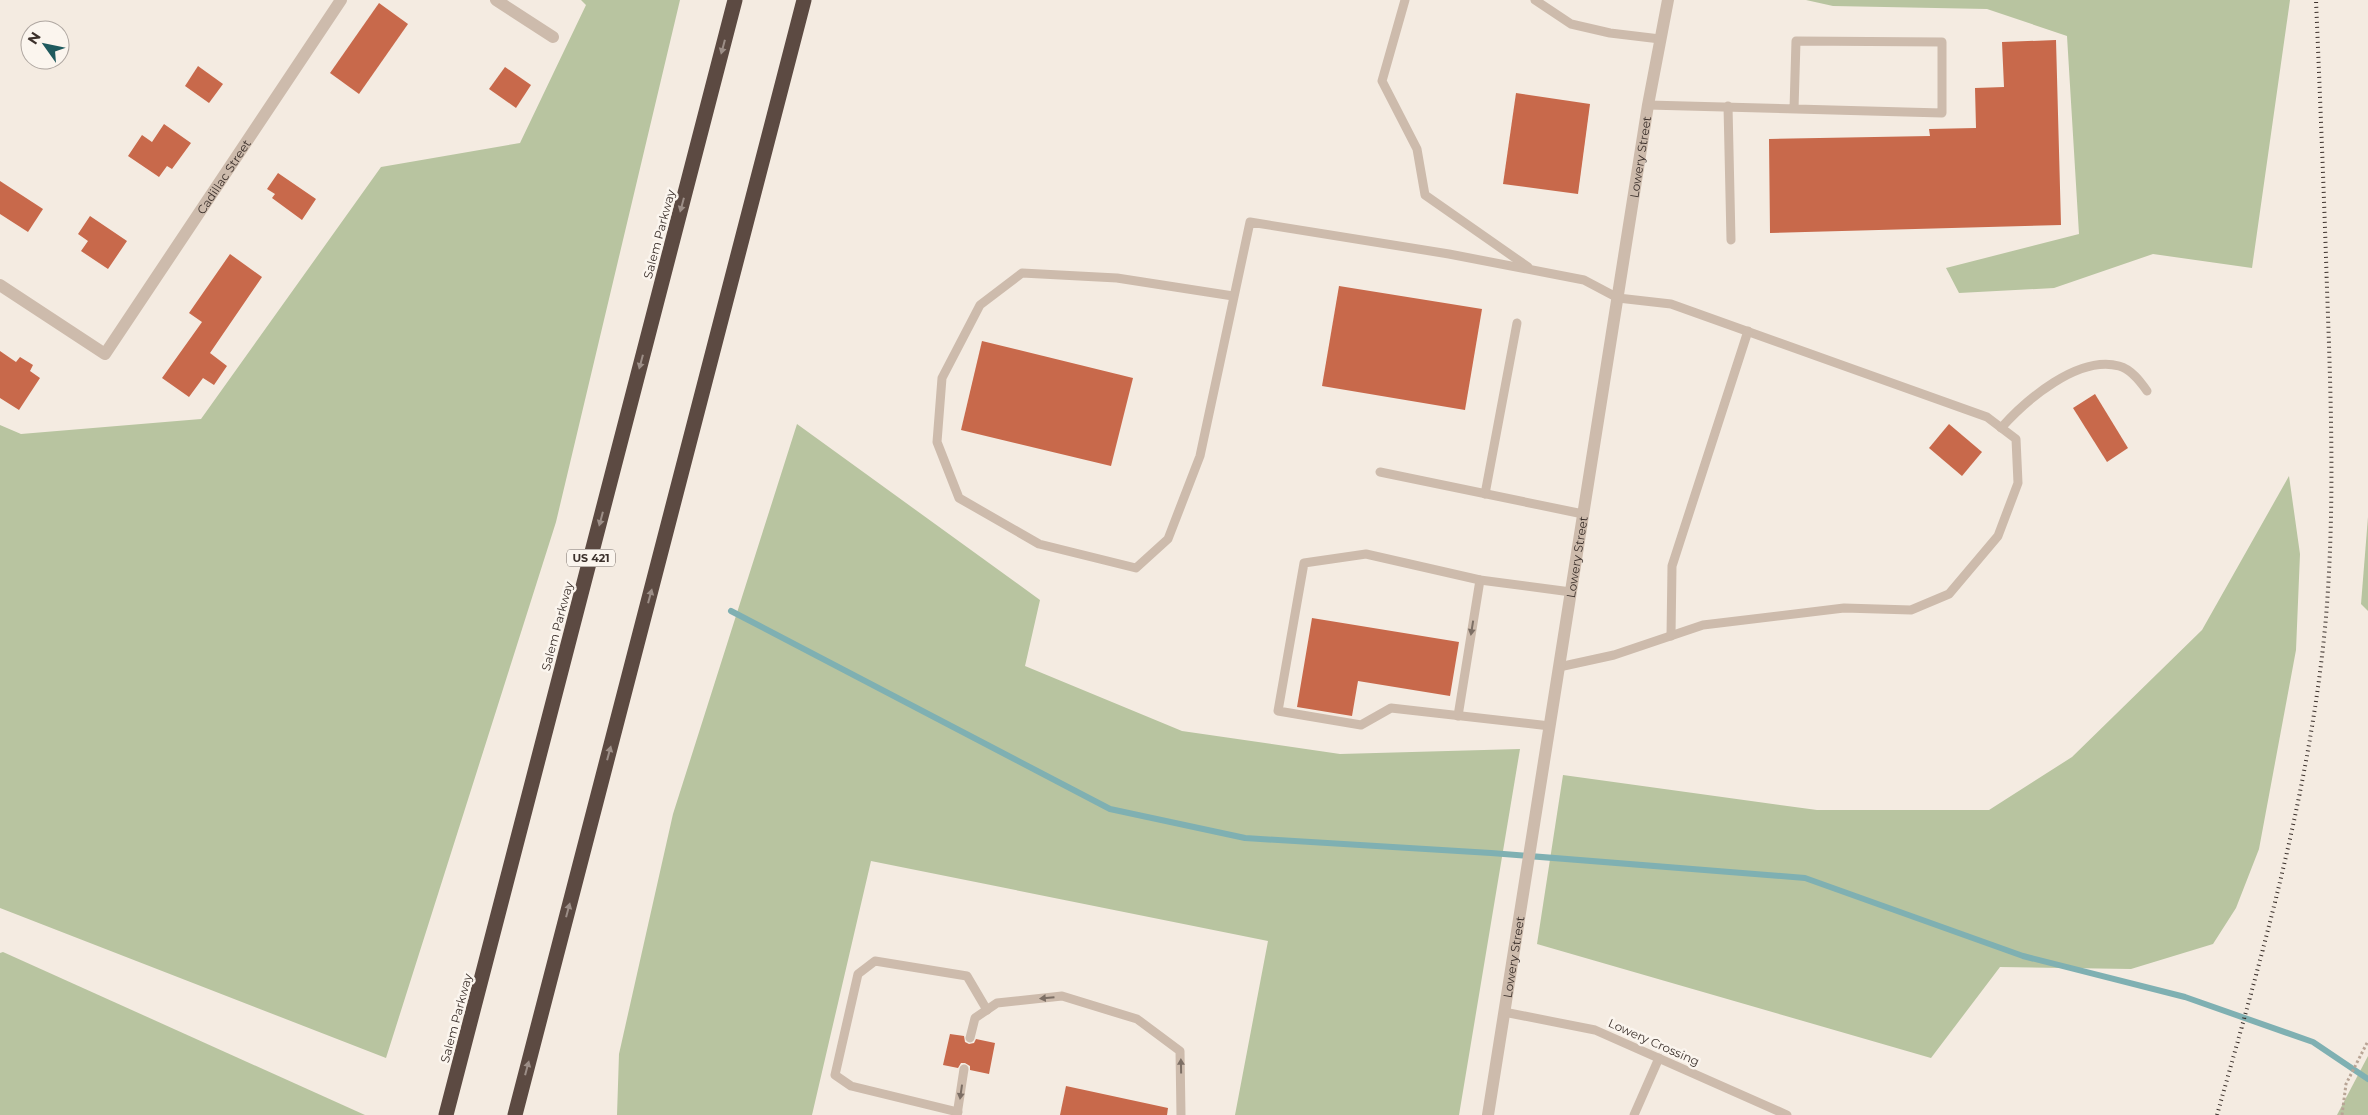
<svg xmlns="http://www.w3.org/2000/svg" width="2368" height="1115" font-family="Montserrat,sans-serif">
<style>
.green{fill:#b8c4a0}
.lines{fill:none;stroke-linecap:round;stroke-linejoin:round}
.stream{stroke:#7fb0b2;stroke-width:6}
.building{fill:#c8694b}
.path{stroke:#b9a596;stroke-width:3;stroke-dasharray:2.5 2.5;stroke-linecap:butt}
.service{stroke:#cdbbac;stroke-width:9}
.minor{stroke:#cdbbac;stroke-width:12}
.motorway{stroke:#5c4a42;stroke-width:15}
.rail{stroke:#3b302b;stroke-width:4;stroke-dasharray:1 4;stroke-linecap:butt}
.oneway{fill:#9c8e87}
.oneway2{fill:#7d6f65}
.labels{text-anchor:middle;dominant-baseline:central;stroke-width:5;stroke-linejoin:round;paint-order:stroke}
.shield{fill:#fbf5ee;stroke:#756b66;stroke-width:1}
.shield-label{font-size:11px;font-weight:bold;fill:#3b302b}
.street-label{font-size:12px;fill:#3b302b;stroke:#fbf5ee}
</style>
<rect width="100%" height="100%" fill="#f4ebe1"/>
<g class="green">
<polygon points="581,0 680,0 556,522 386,1058 0,908 0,425 21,434 201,419 381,167 520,143 586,5"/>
<polygon points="1806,0 2290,0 2252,268 2153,254 2054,288 1959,293 1946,268 2079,234 2067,36 1987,9 1833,6"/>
<polygon points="797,424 1040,600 1025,666 1182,731 1340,754 1520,749 1459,1115 1235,1115 1268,941 871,861 812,1115 617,1115 619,1054 673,814"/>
<polygon points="2289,476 2300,554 2296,650 2259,849 2236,908 2213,944 2131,969 2000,967 1931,1058 1537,944 1563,775 1817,810 1989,810 2072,757 2202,630"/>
<polygon points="2368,517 2368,611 2361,604"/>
<polygon points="3,952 365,1115 0,1115 0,953"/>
<polygon points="2368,1056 2368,1115 2337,1115"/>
</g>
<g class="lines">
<polyline class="stream" points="731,611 1110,809 1245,838 1491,853 1805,878 2023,956 2185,997 2313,1042 2368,1079"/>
</g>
<g class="building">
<polygon points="379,3 408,24 359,94 330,73"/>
<polygon points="2056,40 2061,225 1770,233 1769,139 1930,136 1929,129 1976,128 1975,88 2004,87 2002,42"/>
<polygon points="198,66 223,84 209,103 185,86"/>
<polygon points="505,67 531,85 516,108 489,89"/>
<polygon points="1516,93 1590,104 1578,194 1503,184"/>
<polygon points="164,124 191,143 172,169 167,166 159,177 128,156 142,135 152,142"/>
<polygon points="278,173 316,199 302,220 272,198 275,194 267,189"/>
<polygon points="0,181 43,209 28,232 0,214"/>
<polygon points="90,216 127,241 108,269 81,251 88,241 78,234"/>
<polygon points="230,254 262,277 210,353 227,366 214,385 203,378 189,397 162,378 202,322 189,313"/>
<polygon points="1339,286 1482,309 1465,410 1322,386"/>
<polygon points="982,341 1133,378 1111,466 961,430"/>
<polygon points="0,351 16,362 20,357 33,365 30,371 40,378 19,410 0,398"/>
<polygon points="2095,394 2128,448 2107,462 2073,408"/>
<polygon points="1949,424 1982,452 1962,476 1929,448"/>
<polygon points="1312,618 1459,642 1450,696 1358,681 1352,716 1297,707"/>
<polygon points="950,1034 964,1036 965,1042 969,1044 974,1043 976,1039 995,1043 989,1074 970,1070 970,1066 965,1063 961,1063 958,1068 943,1065"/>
<polygon points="1066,1086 1168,1108 1167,1115 1060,1115"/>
</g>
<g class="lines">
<polyline class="path" points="2342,1115 2346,1084 2368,1041"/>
<g class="service">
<polyline points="1405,0 1382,81 1417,149 1425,195 1528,267"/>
<polyline points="1535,0 1571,24 1610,33 1660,39"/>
<polyline points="1648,105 1942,113 1942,42 1796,41 1794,109"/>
<polyline points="1728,106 1731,240"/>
<polyline points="1233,296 1117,278 1022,273 980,305 942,378 937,442 959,498 1039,544 1136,568 1168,539 1200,456 1250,222 1449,254 1584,280 1618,298 1671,304 1987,417 2016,439 2018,483 1998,536 1949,594 1911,610 1844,608 1703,625 1614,655 1559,667"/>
<path d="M2001,428C2026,400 2078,355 2119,366C2131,369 2140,381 2147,391"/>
<polyline points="1380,472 1583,514"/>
<polyline points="1485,494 1517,323"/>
<polyline points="1671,636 1672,566 1748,331"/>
<polyline points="1458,716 1480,580"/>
<polyline points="1550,726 1391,708 1361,725 1278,711 1304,563 1366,554 1480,580 1571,592"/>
<polyline points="1504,1012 1595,1030 1787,1115"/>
<polyline points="970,1038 975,1018 997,1003 1062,996 1137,1019 1180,1051 1181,1115"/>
<polyline points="958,1112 851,1086 835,1075 858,974 875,961 967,976 987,1010"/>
<polyline points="957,1115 964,1069"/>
<polyline points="1634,1115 1659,1058"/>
</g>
<g class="minor">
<polyline points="496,0 553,37"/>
<path id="s1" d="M0,285L105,354L341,0"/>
<path id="s2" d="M1488,1115L1648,105L1668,0"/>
</g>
<g class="motorway">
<polyline points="446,1115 735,0"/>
<polyline points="515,1115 804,0"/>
</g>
<path class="rail" d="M2217,1115C2263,952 2311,787 2326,617C2335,508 2331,398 2327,289C2324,193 2320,96 2316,0"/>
</g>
<defs><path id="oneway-solid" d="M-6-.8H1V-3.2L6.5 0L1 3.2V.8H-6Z" transform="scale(1.25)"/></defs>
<g class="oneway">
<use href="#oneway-solid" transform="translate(723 47) rotate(105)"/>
<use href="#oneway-solid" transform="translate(682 205) rotate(105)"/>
<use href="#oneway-solid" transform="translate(641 362) rotate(105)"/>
<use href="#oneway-solid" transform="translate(601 519) rotate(105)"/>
<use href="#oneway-solid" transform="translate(650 596) rotate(-75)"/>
<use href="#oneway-solid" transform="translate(609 753) rotate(-75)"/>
<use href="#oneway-solid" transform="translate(568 910) rotate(-75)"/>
<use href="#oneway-solid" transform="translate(527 1068) rotate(-75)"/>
</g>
<g class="oneway2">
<use href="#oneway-solid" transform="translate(1472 628) rotate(99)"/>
<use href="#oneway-solid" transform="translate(1047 998) rotate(175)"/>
<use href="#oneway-solid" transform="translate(1181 1066) rotate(-91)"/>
<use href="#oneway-solid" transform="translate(961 1092) rotate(98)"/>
</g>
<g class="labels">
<rect class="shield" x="567" y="549.5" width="48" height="17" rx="4"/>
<g class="shield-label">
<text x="591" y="558">US 421</text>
</g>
<g class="street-label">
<text stroke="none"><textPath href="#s2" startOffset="970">Lowery Street</textPath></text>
<text stroke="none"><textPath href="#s1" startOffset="339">Cadillac Street</textPath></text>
<text transform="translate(659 234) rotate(-75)">Salem Parkway</text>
<text stroke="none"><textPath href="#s2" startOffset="565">Lowery Street</textPath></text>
<text transform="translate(557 626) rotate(-75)">Salem Parkway</text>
<text stroke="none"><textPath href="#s2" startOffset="160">Lowery Street</textPath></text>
<text transform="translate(456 1018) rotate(-75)">Salem Parkway</text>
<text transform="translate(1654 1042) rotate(24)">Lowery Crossing</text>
</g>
</g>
<g transform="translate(45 45) rotate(303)"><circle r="24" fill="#fbf5ee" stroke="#aea6a0"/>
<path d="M0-4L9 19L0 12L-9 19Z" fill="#1f5a5e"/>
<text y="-8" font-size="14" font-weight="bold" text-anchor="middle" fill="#3b302b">N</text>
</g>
</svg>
